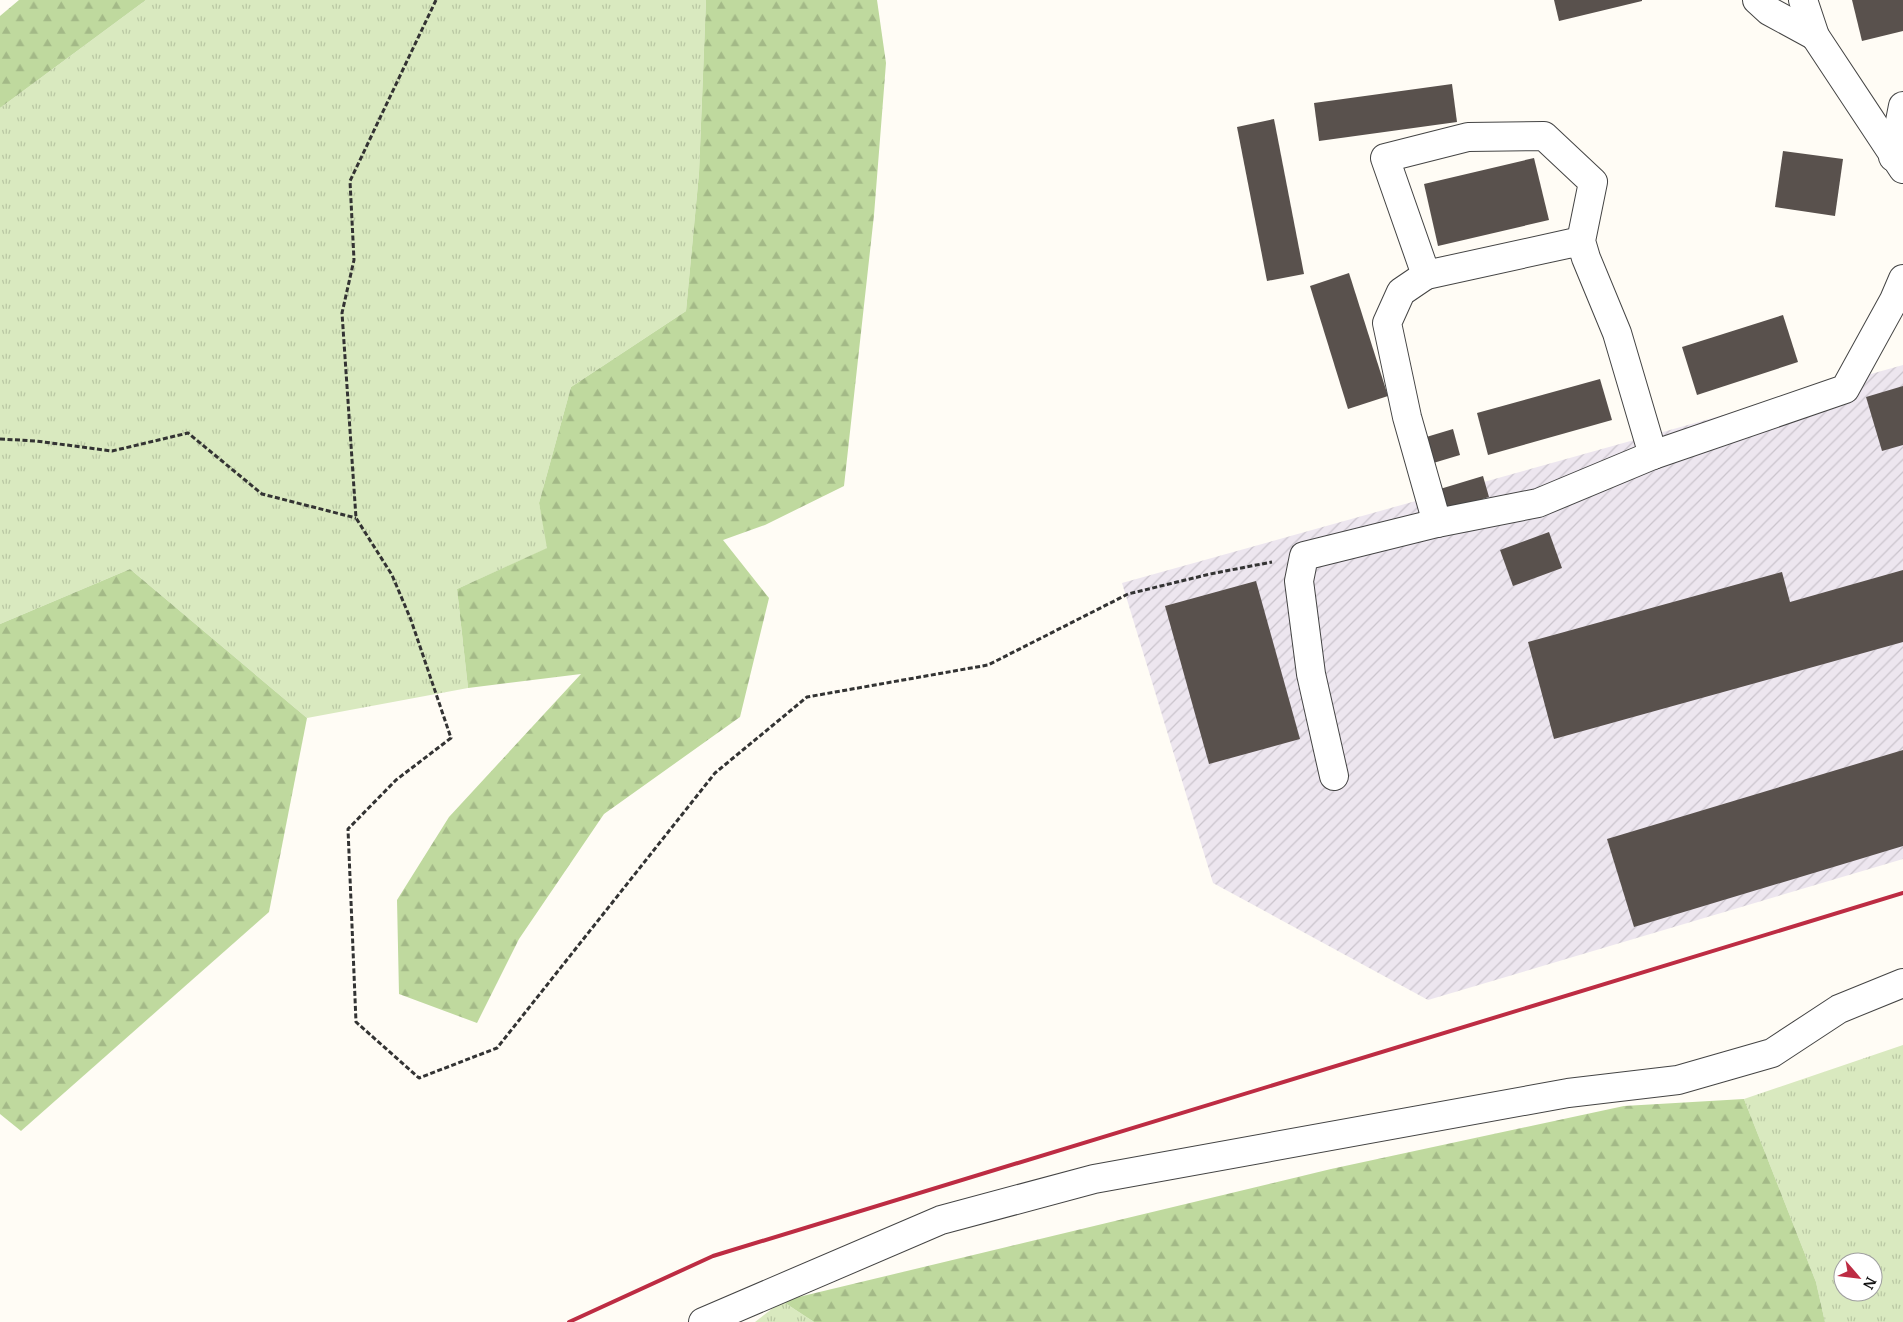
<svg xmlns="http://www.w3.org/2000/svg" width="1903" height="1322" font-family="Merriweather,serif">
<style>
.industrial{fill:url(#industrial-furrows)}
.grass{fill:url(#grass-tufts);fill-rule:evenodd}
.forest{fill:url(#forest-firs)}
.building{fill:#59514d}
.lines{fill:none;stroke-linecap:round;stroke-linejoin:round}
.minor-casing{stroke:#444;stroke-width:30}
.path{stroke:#333;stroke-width:3;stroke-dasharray:5 2.5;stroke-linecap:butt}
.minor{stroke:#fff;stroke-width:28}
.rail{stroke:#bd2c43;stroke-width:4}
</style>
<defs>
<pattern id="industrial-furrows" width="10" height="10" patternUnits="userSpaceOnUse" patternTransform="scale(1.25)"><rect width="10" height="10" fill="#ede6ef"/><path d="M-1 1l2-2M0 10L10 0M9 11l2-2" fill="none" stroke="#cac4cc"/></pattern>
<pattern id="grass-tufts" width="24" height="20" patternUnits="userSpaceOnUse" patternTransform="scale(1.25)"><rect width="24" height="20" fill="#d9e9bf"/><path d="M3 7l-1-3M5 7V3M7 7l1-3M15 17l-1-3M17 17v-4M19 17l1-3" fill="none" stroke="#b9c7a3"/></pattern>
<pattern id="forest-firs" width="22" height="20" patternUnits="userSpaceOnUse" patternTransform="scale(1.25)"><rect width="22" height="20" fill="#bfd99e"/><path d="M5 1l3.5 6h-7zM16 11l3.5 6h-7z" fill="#a3b987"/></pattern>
</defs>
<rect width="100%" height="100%" fill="#fffcf5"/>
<polygon class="industrial" points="1903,365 1903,859 1428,1000 1213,883 1122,583"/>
<g class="grass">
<polygon points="146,0 706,0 699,173 686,311 571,387 539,503 548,548 457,589 468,688 307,718 130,569 0,624 0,108"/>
<path d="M1903,1045V1322H1825L1816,1282L1744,1099ZM1843,1262H1873V1292H1843Z"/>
<polygon points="782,1301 814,1322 755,1322"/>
</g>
<g class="forest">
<polygon points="19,0 146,0 0,108 0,16"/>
<polygon points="706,0 877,0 886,63 874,215 844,486 765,525 723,540 769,598 740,717 604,814 519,939 477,1023 399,994 397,900 449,817 581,674 468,688 457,589 547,548 539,503 571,387 686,311 699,173"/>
<polygon points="130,569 307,718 269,912 21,1131 0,1114 0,624"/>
<polygon points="1744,1099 1816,1282 1825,1322 814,1322 782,1301 1331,1169 1624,1106"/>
</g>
<g class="building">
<polygon points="1554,0 1642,0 1642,1 1559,21"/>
<polygon points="1852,0 1903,0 1903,31 1862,41"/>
<polygon points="1452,84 1457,122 1319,141 1314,103"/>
<polygon points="1274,119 1304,274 1267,281 1237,127"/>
<polygon points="1783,151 1843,159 1835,216 1775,207"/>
<polygon points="1534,158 1549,220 1438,246 1424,184"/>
<polygon points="1349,273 1388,396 1348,409 1310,286"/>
<polygon points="1783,315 1798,362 1697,395 1682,347"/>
<polygon points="1600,379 1612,420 1488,455 1477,413"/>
<polygon points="1903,386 1903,445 1882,451 1866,397"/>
<polygon points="1453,429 1460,455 1430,464 1423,438"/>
<polygon points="1483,476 1489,497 1447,510 1440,489"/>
<polygon points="1549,532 1562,568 1513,586 1500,550"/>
<polygon points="1903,570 1903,642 1554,739 1528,642 1782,572 1790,602"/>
<polygon points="1256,581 1300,739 1209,764 1165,606"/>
<polygon points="1903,750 1903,846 1634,927 1607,839"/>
</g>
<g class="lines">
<defs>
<g id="minor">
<polyline points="1757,0 1769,11 1815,36"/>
<polyline points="1803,0 1815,36 1903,169"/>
<polyline points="1893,157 1903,106"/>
<polyline points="1581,241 1426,275 1385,158 1468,137 1544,136 1593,182 1581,241 1586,258 1617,333 1653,455"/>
<polyline points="1426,275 1401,292 1387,323 1407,417 1437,523"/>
<polyline points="1334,776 1311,674 1299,581 1304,556 1437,523 1538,503 1653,455 1845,389 1894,300 1903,279"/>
<polyline points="703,1322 941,1220 1094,1179 1568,1093 1678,1080 1772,1053 1839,1009 1903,983"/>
</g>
</defs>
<use href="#minor" class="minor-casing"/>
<g class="path">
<polyline points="436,0 350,181 354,260 342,313 356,518 392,575 411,620 451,738 396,780 348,829 356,1022 419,1078 497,1048 715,773 807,697 988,665 1128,594 1210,574 1272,562"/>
<polyline points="0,439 36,441 112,451 188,433 262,494 356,518"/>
</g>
<use href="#minor" class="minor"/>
<polyline class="rail" points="569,1322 713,1256 1903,893"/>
</g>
<g transform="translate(1858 1277) rotate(118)"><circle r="24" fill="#ffffff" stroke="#a0a0a0"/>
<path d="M0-4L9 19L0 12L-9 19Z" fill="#bd2c43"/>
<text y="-8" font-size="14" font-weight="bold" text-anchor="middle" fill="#111111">N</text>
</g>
</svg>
